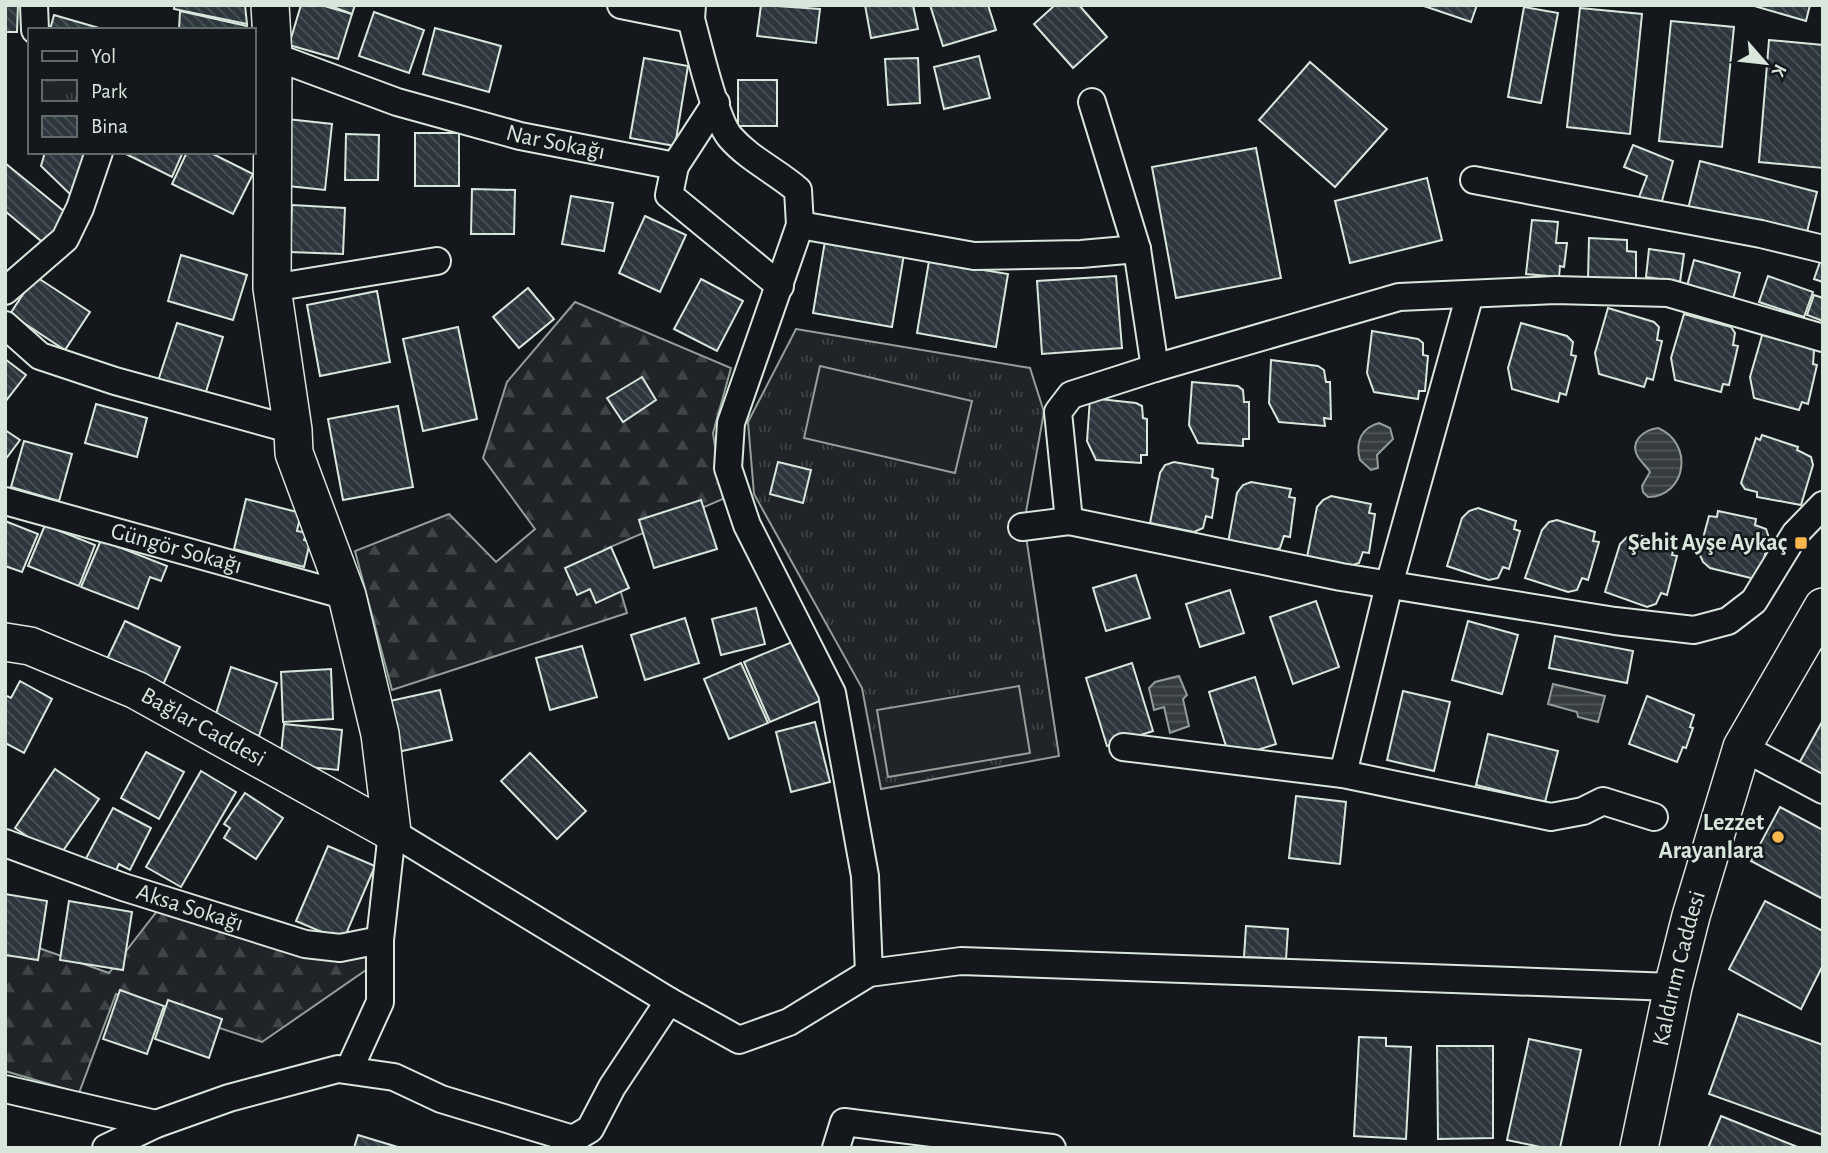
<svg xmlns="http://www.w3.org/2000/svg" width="1828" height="1153" font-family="'Alegreya Sans',sans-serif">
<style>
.forest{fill:url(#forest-firs);stroke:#939e99;stroke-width:2}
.park{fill:url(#park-tufts);stroke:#939e99;stroke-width:2}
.pitch{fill:#202428;stroke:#939e99;stroke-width:2}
.water{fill:url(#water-rules);stroke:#939e99;stroke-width:2}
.building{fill:url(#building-back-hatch);stroke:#d8e6dc;stroke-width:2}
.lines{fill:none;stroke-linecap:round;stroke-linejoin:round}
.street-casing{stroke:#d8e6dc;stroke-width:30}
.secondary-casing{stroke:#d8e6dc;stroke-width:40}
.street{stroke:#14181c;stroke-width:26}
.secondary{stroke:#14181c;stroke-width:37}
.poi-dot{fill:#ffb74d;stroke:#14181c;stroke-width:2.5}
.labels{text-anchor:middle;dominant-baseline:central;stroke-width:5;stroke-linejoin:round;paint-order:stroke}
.street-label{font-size:24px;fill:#d8e6dc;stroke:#14181c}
.poi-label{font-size:24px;font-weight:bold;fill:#d8e6dc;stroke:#14181c;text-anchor:end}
</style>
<defs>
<pattern id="forest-firs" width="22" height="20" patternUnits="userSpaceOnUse" patternTransform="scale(1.75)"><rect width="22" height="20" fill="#202428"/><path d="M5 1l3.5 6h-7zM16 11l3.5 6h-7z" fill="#404447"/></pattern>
<pattern id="park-tufts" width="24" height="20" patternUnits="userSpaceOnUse" patternTransform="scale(1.75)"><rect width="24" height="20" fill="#202428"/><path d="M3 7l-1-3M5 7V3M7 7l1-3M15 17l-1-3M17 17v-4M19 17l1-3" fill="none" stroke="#404447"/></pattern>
<pattern id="water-rules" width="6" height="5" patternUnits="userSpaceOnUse" patternTransform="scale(1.75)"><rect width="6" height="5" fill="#363b3e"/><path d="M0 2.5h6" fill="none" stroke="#525759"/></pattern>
<pattern id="building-back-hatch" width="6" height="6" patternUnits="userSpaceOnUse" patternTransform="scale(1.75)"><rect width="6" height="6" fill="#2c363c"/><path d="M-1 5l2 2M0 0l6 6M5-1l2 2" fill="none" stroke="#4a5358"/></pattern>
</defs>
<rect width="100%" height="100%" fill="#14181c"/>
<g class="forest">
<polygon points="575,302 731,368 713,433 723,499 608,548 627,613 392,690 355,551 449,514 496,562 535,529 483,458 507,382"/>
<polygon points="168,897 379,961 262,1042 116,994 79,1093 5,1071 5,936 109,973"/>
</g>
<polygon class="park" points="796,329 1030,368 1044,412 1024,523 1059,756 881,789 862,688 754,494 748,422"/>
<g class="pitch">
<polygon points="820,366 972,401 955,473 804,438"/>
<polygon points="1019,686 1030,753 888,777 877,710"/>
</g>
<g class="water">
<path d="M1379,423L1390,428L1393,439L1377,455L1378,468L1371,470L1360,460C1355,442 1361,428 1379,423Z"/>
<path d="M1658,428C1694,443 1687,496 1648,497L1643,492L1642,486L1650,472C1647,467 1642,463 1638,457C1629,442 1643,430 1658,428Z"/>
<polygon points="1179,676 1187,695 1183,699 1189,726 1170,733 1164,707 1154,710 1149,688 1155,682"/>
<polygon points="1553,684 1605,696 1598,722 1578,717 1577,712 1548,704"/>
</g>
<g class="building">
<polygon points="5,5 18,5 17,32 5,32"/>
<polygon points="174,5 245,5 247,24 174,9"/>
<polygon points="301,5 321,5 352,14 338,59 289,45"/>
<polygon points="328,5 355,5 352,14"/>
<polygon points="761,5 820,9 816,43 757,36"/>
<polygon points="865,5 913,5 918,29 871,38"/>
<polygon points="930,5 988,5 996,30 943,46"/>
<polygon points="1055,5 1079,5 1107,37 1073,68 1034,24"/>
<polygon points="1421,5 1477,5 1471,22"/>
<polygon points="1751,5 1810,5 1806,21"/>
<polygon points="1524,7 1558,13 1541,103 1508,97"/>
<polygon points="1580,8 1642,14 1630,134 1567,127"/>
<polygon points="180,11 247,26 246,30 179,30"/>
<polygon points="374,12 424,30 409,73 359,56"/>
<polygon points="54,15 106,30 50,30"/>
<polygon points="1671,21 1734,27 1722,147 1659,141"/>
<polygon points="435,28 501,46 489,92 423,74"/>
<polygon points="1769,40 1823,45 1823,168 1759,162"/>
<polygon points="979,56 990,98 944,109 934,67"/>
<polygon points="644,58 688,66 675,146 630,138"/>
<polygon points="918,58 920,103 888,105 885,59"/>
<polygon points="1310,62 1387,129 1335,187 1259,120"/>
<rect x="738" y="80" width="39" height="46"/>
<polygon points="287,119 332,124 325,190 279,185"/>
<rect x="415" y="133" width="44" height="53"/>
<polygon points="346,134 379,135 378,180 345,180"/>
<polygon points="1633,145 1673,161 1660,208 1638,200 1647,176 1624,167"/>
<polygon points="1256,148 1281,278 1176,298 1152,167"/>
<polygon points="45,152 88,152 73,197 41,166"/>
<polygon points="122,152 183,152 172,177"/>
<polygon points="187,152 209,152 253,174 233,214 172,184"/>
<polygon points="1700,161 1817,192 1805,240 1688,209"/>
<polygon points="5,163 71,217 47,246 5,211"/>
<polygon points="1427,178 1442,240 1350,263 1335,201"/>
<polygon points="472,189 515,190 514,234 471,234"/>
<polygon points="571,196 613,203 604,251 562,244"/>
<polygon points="292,205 345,208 343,254 290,252"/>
<polygon points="645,216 686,235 660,292 619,273"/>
<polygon points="1532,220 1558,222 1556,243 1567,243 1564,267 1560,266 1559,277 1526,274"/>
<polygon points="1589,238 1627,240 1627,251 1636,252 1636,281 1588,279"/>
<polygon points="825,241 904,254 892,327 813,313"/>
<polygon points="1649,249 1684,254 1680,282 1646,277"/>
<polygon points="181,255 247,275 233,320 168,301"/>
<polygon points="1821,259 1823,259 1823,282 1814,279"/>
<polygon points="1694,260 1740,273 1733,299 1687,286"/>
<polygon points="929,261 1008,274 996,347 917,333"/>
<polygon points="35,276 90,312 65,350 10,314"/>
<polygon points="1116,276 1122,348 1042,354 1037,281"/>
<polygon points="1768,276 1813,292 1804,317 1759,302"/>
<polygon points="701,279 743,301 717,351 674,329"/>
<polygon points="528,288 554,319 519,348 493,317"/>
<polygon points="377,291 390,362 320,376 307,305"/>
<polygon points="1814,295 1823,298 1823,321 1807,315"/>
<polygon points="1608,308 1654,322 1659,327 1657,340 1662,341 1653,380 1647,378 1644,387 1599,374 1595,353"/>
<polygon points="1684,314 1731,327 1735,333 1733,345 1738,346 1729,385 1723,384 1721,392 1675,380 1671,358"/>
<polygon points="177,323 223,337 205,395 158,381"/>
<polygon points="1521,323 1567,336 1573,342 1571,355 1576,356 1566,395 1560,393 1558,402 1512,389 1508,368"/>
<polygon points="458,327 477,419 423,431 403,339"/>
<polygon points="1372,331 1418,339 1423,343 1423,355 1428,356 1425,391 1419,391 1418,399 1374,392 1367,373"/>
<polygon points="1763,332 1810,345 1814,351 1813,364 1817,365 1808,404 1802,402 1799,410 1754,398 1750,377"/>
<polygon points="5,359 26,375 5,402"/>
<polygon points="1271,360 1318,366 1324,370 1326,382 1330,382 1331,419 1324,418 1325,426 1279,422 1269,403"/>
<polygon points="642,377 656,400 623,422 607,398"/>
<polygon points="1192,382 1238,386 1243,390 1244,402 1249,402 1249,439 1243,439 1243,446 1198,443 1189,425"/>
<polygon points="1090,398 1136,403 1142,406 1143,418 1147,419 1147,455 1141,455 1141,463 1096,460 1087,441"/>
<polygon points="96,404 147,418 137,457 85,443"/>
<polygon points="398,406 413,487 343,500 328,419"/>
<polygon points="5,430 20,440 5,460"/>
<polygon points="1762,435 1798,447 1797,450 1811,457 1813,465 1801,505 1757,497 1757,492 1745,489 1741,483 1756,438 1760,440"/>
<polygon points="24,441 72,454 59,501 11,487"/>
<polygon points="778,462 811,470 803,503 770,494"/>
<polygon points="1174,462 1213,469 1212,477 1218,479 1212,518 1206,516 1203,528 1194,532 1150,523 1160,473 1165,465"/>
<polygon points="1251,482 1291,489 1289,497 1295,498 1290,537 1284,536 1280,548 1271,551 1228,543 1237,493 1243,485"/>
<polygon points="1331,496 1371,504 1369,513 1375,514 1369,553 1363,552 1359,563 1350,566 1307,557 1317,507 1323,500"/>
<polygon points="246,499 301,513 297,531 307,533 304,540 310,542 304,567 234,549"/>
<polygon points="701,500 717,549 654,568 639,520"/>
<polygon points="1478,508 1516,521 1514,529 1520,531 1509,569 1503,567 1498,578 1489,580 1447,566 1462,518 1469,511"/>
<polygon points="1718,511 1756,519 1755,525 1766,529 1769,538 1759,580 1710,568 1703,562 1699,553 1709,516 1717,517"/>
<polygon points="1557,520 1595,532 1593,541 1599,542 1588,580 1582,578 1577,590 1568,592 1525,578 1542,530 1549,522"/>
<polygon points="5,521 38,534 22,572 5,566"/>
<polygon points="45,525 95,545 79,586 28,566"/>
<polygon points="1636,534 1674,547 1672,555 1677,556 1667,595 1661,593 1656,604 1647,607 1605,592 1620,544 1627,537"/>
<polygon points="101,540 167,566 161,581 150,577 138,609 81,587"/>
<polygon points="611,547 629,588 596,603 590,589 577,595 565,568"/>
<polygon points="1136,575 1150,618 1106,631 1093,588"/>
<polygon points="1230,590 1244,633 1200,647 1186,604"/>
<polygon points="1316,601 1339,667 1293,684 1270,617"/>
<polygon points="756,608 765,644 721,655 712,619"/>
<polygon points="685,618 699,663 645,680 631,635"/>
<polygon points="125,621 180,647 163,685 107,659"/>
<polygon points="1468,621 1518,635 1502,694 1452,680"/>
<polygon points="1555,636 1633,651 1627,683 1549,668"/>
<polygon points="797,640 822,700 770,722 744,662"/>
<polygon points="582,646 597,697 550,710 536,658"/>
<polygon points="741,663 768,723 729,739 704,679"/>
<polygon points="1132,663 1153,731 1107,746 1086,678"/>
<polygon points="231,667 277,683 259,736 214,720"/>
<polygon points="331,669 333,719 283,722 281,672"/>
<polygon points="1255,677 1276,744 1230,759 1209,692"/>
<polygon points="20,681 52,699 24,753 5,743 5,695 11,698"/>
<polygon points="440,690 452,740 393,753 381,703"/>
<polygon points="1403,691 1450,702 1434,771 1387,760"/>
<polygon points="1647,696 1694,715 1690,727 1693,728 1686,748 1683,747 1677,762 1629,744"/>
<polygon points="1823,720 1823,781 1797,767"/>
<polygon points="815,722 830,782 791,792 776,732"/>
<polygon points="284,724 342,730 338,770 280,764"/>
<polygon points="1488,734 1558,751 1545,802 1476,785"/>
<polygon points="146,752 184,772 159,819 121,798"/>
<polygon points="530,753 586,811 557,839 501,781"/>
<polygon points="55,769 99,799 58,858 15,828"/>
<polygon points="201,771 236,792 181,887 146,867"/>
<polygon points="245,793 283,818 256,859 224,838 230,828 224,824"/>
<polygon points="1296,796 1346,802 1340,864 1289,858"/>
<polygon points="1780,807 1823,830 1823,899 1751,861"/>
<polygon points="113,808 151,828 130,870 119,864 113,877 84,862"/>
<polygon points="328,846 375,866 343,941 296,921"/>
<polygon points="5,894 47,901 38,960 5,955"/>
<polygon points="69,901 132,912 123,970 60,960"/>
<polygon points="1765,901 1823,931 1823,965 1801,1009 1729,969"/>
<polygon points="1246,926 1288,929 1286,959 1244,957"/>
<polygon points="120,990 164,1006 147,1054 103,1039"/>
<polygon points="168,1000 222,1019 209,1058 155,1039"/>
<polygon points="1738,1014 1823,1045 1823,1135 1709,1094"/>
<polygon points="1359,1037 1386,1038 1386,1046 1411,1047 1406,1139 1354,1136"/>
<polygon points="1529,1039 1581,1050 1560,1148 1545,1148 1507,1140"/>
<polygon points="1437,1046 1493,1046 1493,1138 1438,1139"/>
<polygon points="1721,1116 1800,1148 1708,1148"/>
<polygon points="358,1135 401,1148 354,1148"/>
</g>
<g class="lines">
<defs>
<g id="street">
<polyline points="34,5 35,30"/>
<polyline points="621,5 691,19 692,5"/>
<path d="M691,19C698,44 715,120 730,137C749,159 776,171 798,190L800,225L731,423L728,468L747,525L832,693L865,876L869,973"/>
<path id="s1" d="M273,56L397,102L520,136L675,166L669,195L780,286"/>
<polyline points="675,166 716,103"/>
<polyline points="1474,180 1761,234 1823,249"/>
<polyline points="800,225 974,256 1081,254 1137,249 1092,102"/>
<polyline points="1137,249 1155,368"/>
<polyline points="272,288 437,261"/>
<polyline points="5,291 65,239 80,208 99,152"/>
<polyline points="5,325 40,356 115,381 293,430"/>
<path id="s2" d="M5,501L347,596"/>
<polyline points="1069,521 1341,577 1615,621 1694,630 1728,621 1754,601 1795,534 1823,505"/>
<polyline points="1022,527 1069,521 1058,412 1071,395 1155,368 1399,297 1555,290 1668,293 1823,338"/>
<polyline points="1123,747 1343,774 1389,585 1470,294"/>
<polyline points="1742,747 1823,790"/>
<polyline points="1343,774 1551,817 1583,811 1603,801 1654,817"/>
<path id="s3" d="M5,843L123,887L305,944L340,948L380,940"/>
<polyline points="349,1070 380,1002 380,940 392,832 669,1001 739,1040 789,1022 869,973 961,961 1673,987"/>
<polyline points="5,1089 156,1124"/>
<polyline points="106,1148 156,1124 229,1098 338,1069 394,1077 441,1099 573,1139 590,1129 612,1087 669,1001"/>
<polyline points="836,1148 844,1122 1052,1148"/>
</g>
<g id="secondary">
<polyline points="270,5 273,56 272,288 293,430 294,453 347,596 380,734 392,832"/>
<path id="s4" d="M5,642L30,646L136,690L392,832"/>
<path id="s5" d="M1639,1148L1673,987L1691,916L1742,747L1823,607"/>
</g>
</defs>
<use href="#street" class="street-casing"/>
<use href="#secondary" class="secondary-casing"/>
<use href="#street" class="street"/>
<use href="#secondary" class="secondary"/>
</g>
<g class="poi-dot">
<rect x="1794" y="536" width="14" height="14" rx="3.5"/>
<circle cx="1778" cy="837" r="7"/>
</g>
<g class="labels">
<g class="street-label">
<text stroke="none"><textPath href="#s1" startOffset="296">Nar Sokağı</textPath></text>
<text stroke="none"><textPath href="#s2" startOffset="178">Güngör Sokağı</textPath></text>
<text stroke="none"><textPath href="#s4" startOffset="217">Bağlar Caddesi</textPath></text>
<text stroke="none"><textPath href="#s3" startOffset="196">Aksa Sokağı</textPath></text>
<text stroke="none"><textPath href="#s5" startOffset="184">Kaldırım Caddesi</textPath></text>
</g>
<g class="poi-label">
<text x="1787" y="543">Şehit Ayşe Aykaç</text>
<text x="1764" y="823">Lezzet<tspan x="1764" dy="28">Arayanlara</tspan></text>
</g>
</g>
<rect width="1828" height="1153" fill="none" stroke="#d8e6dc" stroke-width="14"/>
<rect x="28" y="28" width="228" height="126" fill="#14181c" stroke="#626a69" stroke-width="2"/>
<rect x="42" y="51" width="35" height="10" fill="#14181c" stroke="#626a69" stroke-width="2"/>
<text x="91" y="63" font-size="21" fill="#d8e6dc">Yol</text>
<rect x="42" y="80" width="35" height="21" fill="url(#park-tufts)" stroke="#626a69" stroke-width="2"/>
<text x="91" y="98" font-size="21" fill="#d8e6dc">Park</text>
<rect x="42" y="116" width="35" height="21" fill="url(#building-back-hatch)" stroke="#626a69" stroke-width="2"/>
<text x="91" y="133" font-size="21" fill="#d8e6dc">Bina</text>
<g transform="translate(1765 63) rotate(118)" stroke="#14181c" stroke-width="5" paint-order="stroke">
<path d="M0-5L12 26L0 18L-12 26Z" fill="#d8e6dc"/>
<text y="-10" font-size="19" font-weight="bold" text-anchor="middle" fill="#d8e6dc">K</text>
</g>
</svg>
